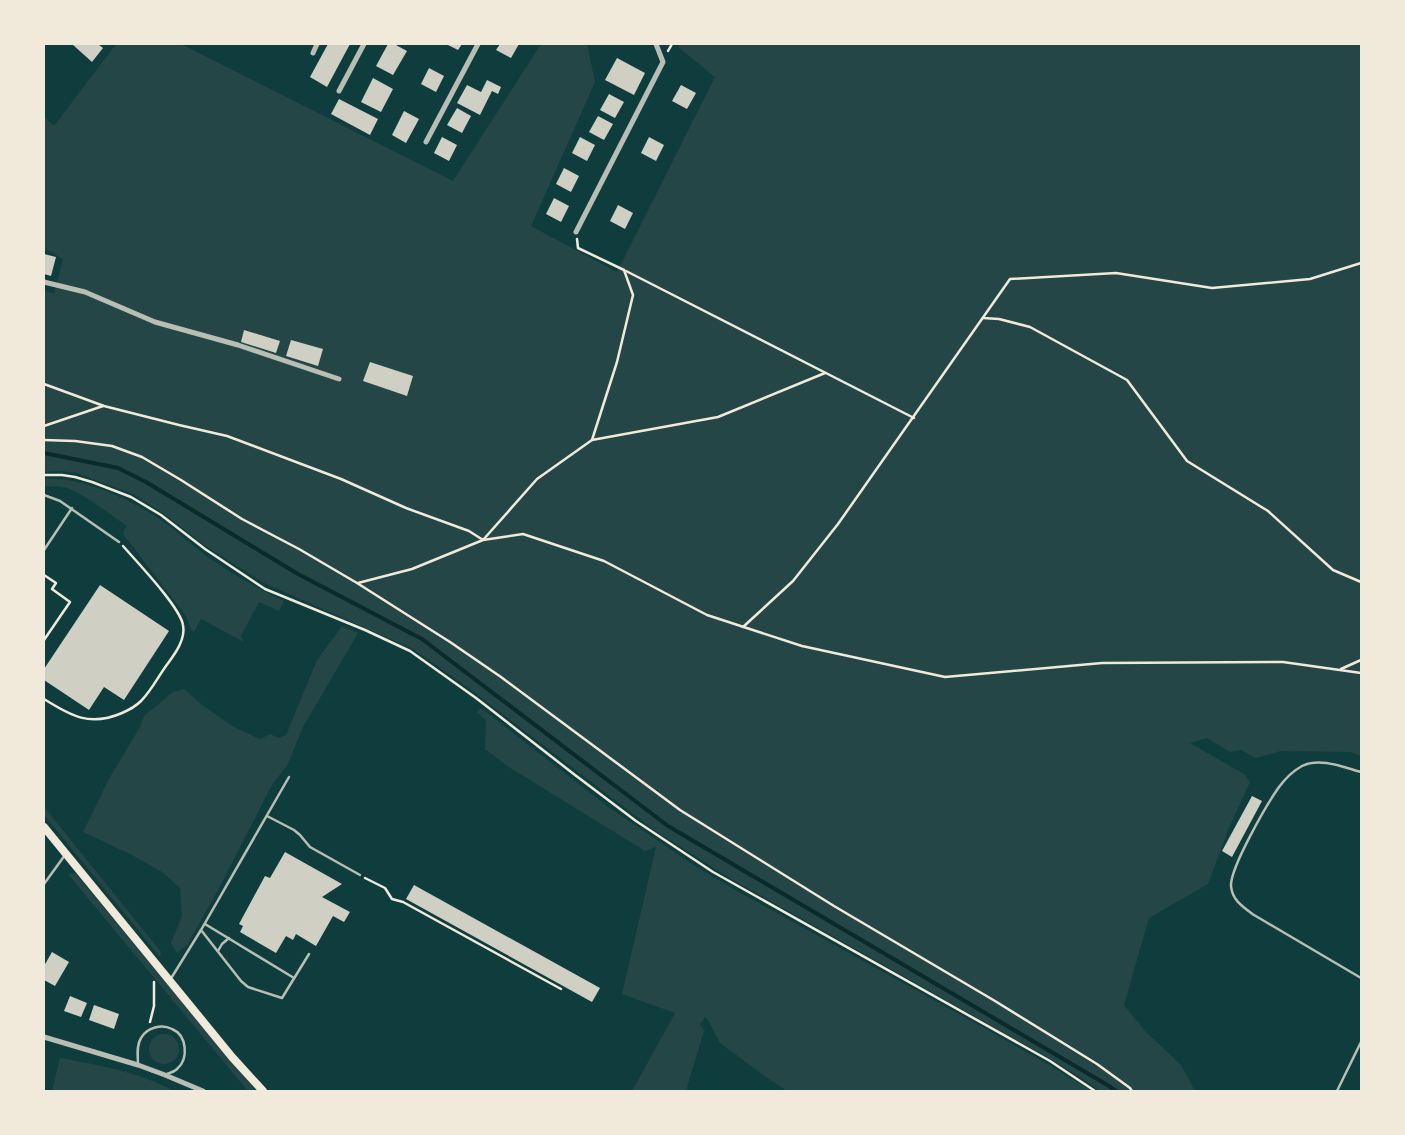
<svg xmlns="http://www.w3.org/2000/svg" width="1405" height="1135" font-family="Jost,sans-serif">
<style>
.green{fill:#244646}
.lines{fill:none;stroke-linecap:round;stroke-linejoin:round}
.stream{stroke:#0a2a2b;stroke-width:4}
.building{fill:#cfcfc3}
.path{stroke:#f1e9da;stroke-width:2.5}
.service{stroke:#b8beb3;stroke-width:2.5}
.minor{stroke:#b8beb3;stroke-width:5}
.secondary{stroke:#f1e9da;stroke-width:8}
</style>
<rect width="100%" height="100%" fill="#0f3d3e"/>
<g class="green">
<polygon points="116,44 181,44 453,181 539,47 543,44 587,44 595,82 531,226 617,272 715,77 678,47 680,44 1361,44 1361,756 1351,752 1281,751 1255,758 1241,750 1230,752 1207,738 1190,743 1244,774 1250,782 1229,828 1208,884 1149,918 1124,1005 1145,1031 1181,1065 1195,1091 1100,1091 1086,1081 1052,1060 728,877 654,830 466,686 413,649 264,583 204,545 163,513 133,494 76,473 60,471 44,472 44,290 54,294 63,259 44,248 44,117 54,126"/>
<path d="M44,479C83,476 132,500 164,522C178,532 191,545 205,555C229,572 258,589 284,601L279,611L259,602L241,636L244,642L201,619L194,632L191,630L186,616L123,534L124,530L127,526C112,516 83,493 67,488C59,486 52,486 44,487Z"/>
<polygon points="342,626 358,633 303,727 287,766 273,783 217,892 187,945 177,953 171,943 182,916 180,888 162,872 132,855 83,832 109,779 140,727 144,716 173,692 184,689 201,704 232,726 260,739 270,734 278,738 286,735 317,660"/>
<polygon points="481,708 607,806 695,866 732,888 986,1029 1049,1065 1092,1091 787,1091 766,1077 720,1043 709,1022 705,1017 700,1024 704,1031 687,1087 688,1091 632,1091 675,1013 622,994 656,847 645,851 509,767 485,749 486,720 477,712"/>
<polygon points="44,807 161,952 160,957 44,815"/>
<polygon points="75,873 256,1091 248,1091 68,874"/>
<circle cx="164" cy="1049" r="15"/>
<path d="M60,1058C99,1065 139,1072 174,1091H52Z"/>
</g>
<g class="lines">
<polyline class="stream" points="44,453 118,468 146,482 298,574 422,639 668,826 1109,1086 1116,1091"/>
</g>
<g class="building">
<polygon points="72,44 98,44 103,48 92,62"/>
<polygon points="328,44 350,44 327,87 310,77"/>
<polygon points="388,44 394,44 407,51 393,75 376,66"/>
<polygon points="446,44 462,44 458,50"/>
<polygon points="500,44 519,44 511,58 496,50"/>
<polygon points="617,58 645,73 634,95 605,80"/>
<polygon points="429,68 444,76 436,92 421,84"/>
<polygon points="373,78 393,89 381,112 361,102"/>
<polygon points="487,80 501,87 498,94 492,91 480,115 457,103 467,85 481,92"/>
<polygon points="681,85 696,93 687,109 672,101"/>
<polygon points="609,94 624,102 615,118 600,110"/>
<polygon points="339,99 378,119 370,135 331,114"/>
<polygon points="457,108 471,116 462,133 447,125"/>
<polygon points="404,111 419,119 406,143 392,135"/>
<polygon points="598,116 613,124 604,140 589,132"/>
<polygon points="442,137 457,145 449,161 434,153"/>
<polygon points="580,137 595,145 587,161 572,153"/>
<polygon points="649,137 664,145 656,161 641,153"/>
<polygon points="564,168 579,176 571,192 556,184"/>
<polygon points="554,198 569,206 561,222 546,214"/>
<polygon points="618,205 633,213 625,229 610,221"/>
<polygon points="44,254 56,257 51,276 44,274"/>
<polygon points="244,330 280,341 276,353 241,342"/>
<polygon points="291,340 323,349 318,366 286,356"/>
<polygon points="370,362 413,376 407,396 363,381"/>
<polygon points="100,585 169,631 124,700 104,687 89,710 44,680 44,669"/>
<polygon points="1252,796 1262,801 1232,857 1222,851"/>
<polygon points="285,852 342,884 322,897 350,912 344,922 333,916 316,946 296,934 293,940 286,936 276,953 240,932 243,926 239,924 265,876 270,878"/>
<polygon points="414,885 600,988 592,1002 406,899"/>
<polygon points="52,952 69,962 55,986 44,980 44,966"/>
<polygon points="70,996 87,1003 81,1017 64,1011"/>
<polygon points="94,1005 119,1014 114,1029 89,1020"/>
</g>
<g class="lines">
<g class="path">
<polyline points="668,51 672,44"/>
<polyline points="626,271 914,418"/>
<polyline points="983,318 999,319 1030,327 1127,380 1187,461 1268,511 1333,570 1361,582"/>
<polyline points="44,384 104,406 179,425 227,436 341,479 406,508 469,531 483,540 537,479 592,440 617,362 633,295 624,270 578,248 577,239"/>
<polyline points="44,426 103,406"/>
<polyline points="44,440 75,441 112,446 142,457 181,480 242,519 299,549 357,583 450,642 501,677 680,810 834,906 995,1001 1097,1064 1130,1088 1132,1091"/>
<polyline points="592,440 718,417 825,373"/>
<polyline points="44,475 62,475 75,477 92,482 131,497 161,515 205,549 265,589 365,630 410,651 476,698 575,775 636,821 713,872 1050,1061 1095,1091"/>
<polyline points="44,575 56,583 52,589 70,602 44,640"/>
<polyline points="358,583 412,569 483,540 523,534 604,561 707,615 802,646 945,677 1102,663 1283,662 1361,673"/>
<polyline points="743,627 793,581 838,524 1010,279 1116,273 1212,288 1310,279 1361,263"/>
<polyline points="1341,669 1361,660"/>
<path d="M44,699C71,716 90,727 122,713C129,710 136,706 141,701C151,691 158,677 166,666C174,655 186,640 183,625C180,607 137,562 123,546"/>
<polyline points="365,878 385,888 392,899 403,902 561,989"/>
<polyline points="150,1022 154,1006 154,982"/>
</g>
<g class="service">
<polyline points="44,495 60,501 119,542"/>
<polyline points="44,550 72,508"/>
<path d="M1361,772C1343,767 1320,757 1302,766C1293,771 1285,779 1279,787C1267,804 1230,868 1231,886C1232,900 1243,907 1254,915L1361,978"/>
<polyline points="267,816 294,830 300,835 310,847 360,875"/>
<polyline points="44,884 65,855"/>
<polyline points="205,924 294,978"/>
<polyline points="201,930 241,981 248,987 282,998 309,954"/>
<polyline points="218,951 222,944 229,938"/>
<polyline points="170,980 201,930 289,777"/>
<path d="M138,1065C138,1056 136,1046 141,1038C147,1027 162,1024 172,1029C187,1035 189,1059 177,1069C175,1071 170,1073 167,1074"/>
<polyline points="1337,1091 1361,1042"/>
</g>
<g class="minor">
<polyline points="313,53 317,44"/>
<polyline points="339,91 364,44"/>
<polyline points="426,142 478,44"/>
<polyline points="576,232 663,62 656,44"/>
<polyline points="44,282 85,292 155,322 238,345 339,379"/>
<polyline points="44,1037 138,1065 165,1075 203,1091"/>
</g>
<polyline class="secondary" points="44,827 232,1057 263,1091"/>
</g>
<rect width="1405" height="1135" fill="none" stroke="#f1e9da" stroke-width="90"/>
</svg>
